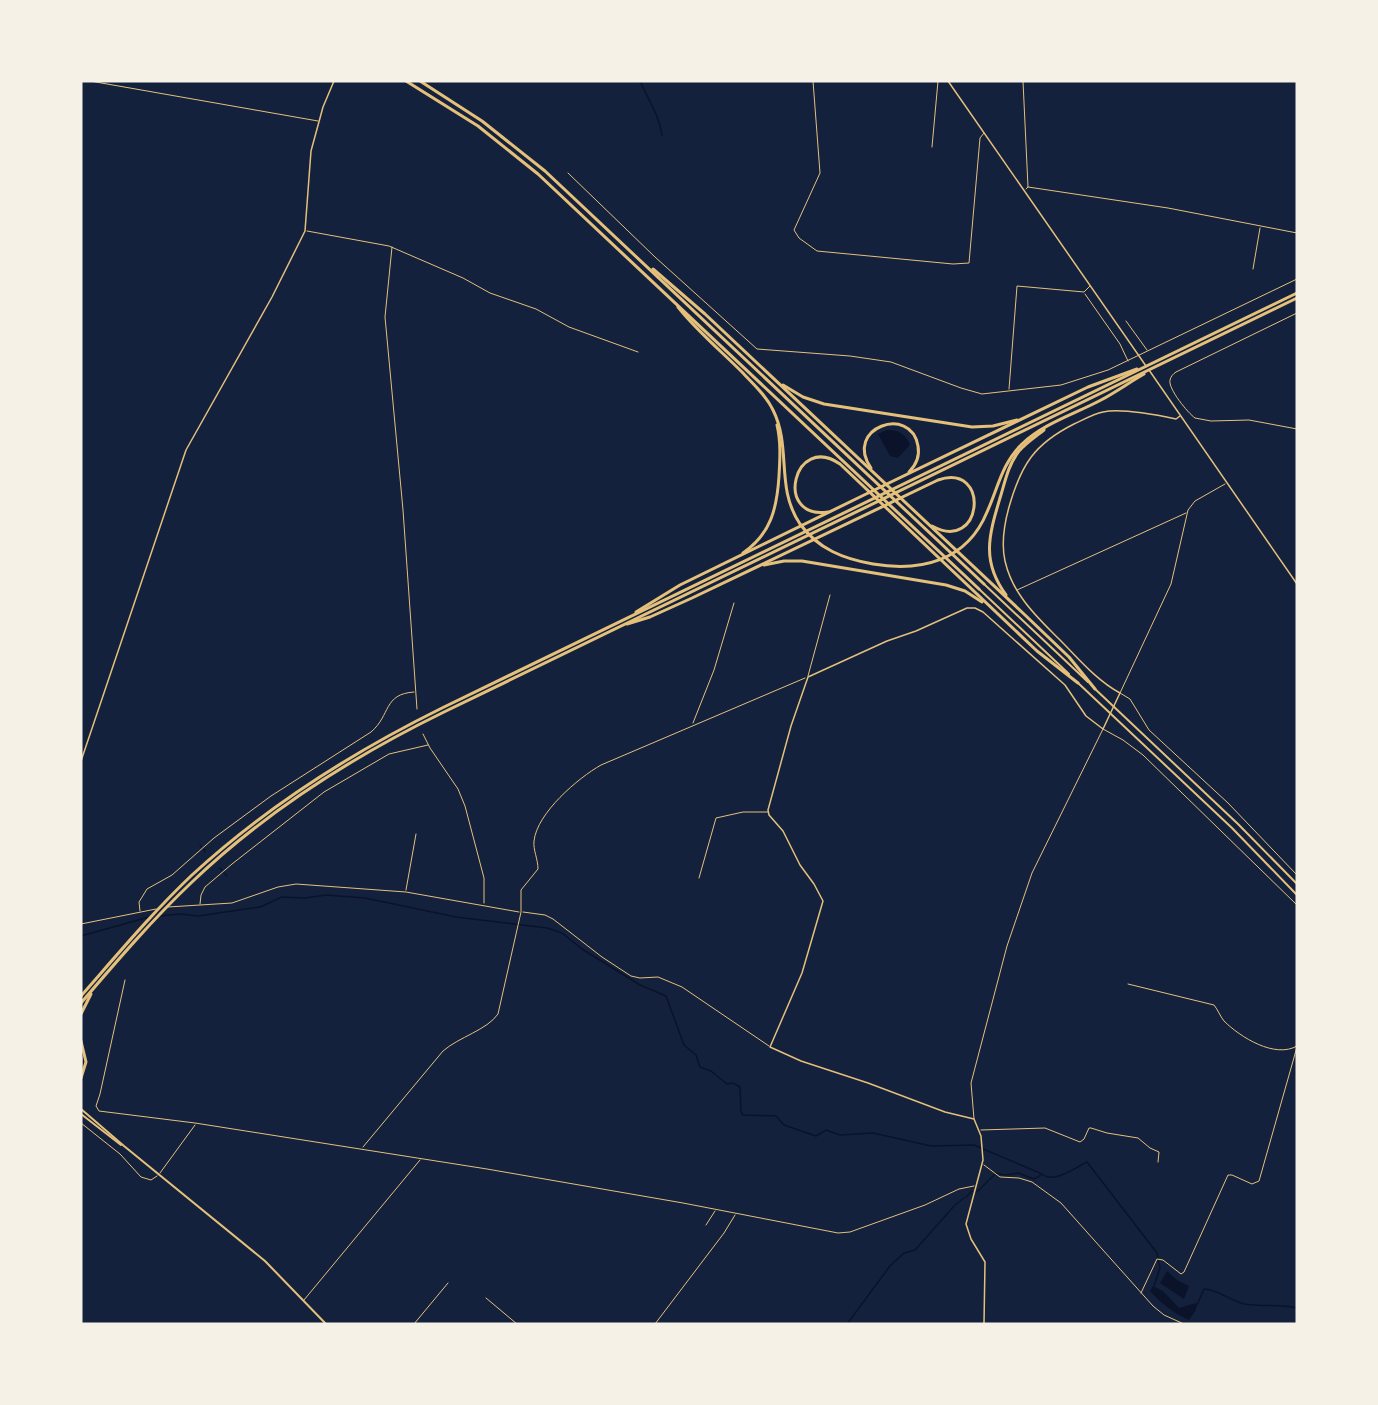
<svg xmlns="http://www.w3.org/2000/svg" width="1378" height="1405" font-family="Spectral,serif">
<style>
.water{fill:#0b132b}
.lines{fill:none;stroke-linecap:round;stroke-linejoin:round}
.stream{stroke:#0b132b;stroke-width:1.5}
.minor{stroke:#e5c07b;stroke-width:1}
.tertiary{stroke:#e5c07b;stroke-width:1.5}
.secondary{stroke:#e5c07b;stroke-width:2}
.primary{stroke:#e5c07b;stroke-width:2}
.motorway{stroke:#e5c07b;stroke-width:3}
</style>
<rect width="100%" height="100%" fill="#14213d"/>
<g class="water">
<path d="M887,430C899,430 906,434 910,445L898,458L890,456L878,434Z"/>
<polygon points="1167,1271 1177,1280 1189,1286 1184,1299 1160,1283"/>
<path d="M1153,1286L1163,1291L1179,1308L1196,1303V1310L1189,1320C1175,1314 1160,1303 1150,1291Z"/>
</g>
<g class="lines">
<g class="stream">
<path d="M640,81C648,99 659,115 662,135"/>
<polyline points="200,845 201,847"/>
<polyline points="204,849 205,852"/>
<polyline points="220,868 222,870"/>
<polyline points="224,873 227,876"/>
<path d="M160,916L180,914L198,916L260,907L282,897L305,898L326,895L365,898L456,917L547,928L562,933L582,949L640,985L666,996L684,1045L696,1055L700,1067L711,1071L727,1084L733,1083L740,1087L741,1112L743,1115L776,1116L784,1125L816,1136L826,1130L840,1135L873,1133L931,1146L974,1145L1042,1174C1054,1184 1075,1168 1087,1162L1157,1253L1160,1268L1154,1286"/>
<polyline points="81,936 149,917"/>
<polyline points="977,1192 996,1173 1005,1175 1018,1173 1034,1179 1041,1175"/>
<polyline points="966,1197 972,1191"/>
<path d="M1196,1307L1204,1289C1218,1289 1230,1301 1244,1304C1261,1307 1280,1304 1297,1308"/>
<polyline points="847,1324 890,1266 904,1253 915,1250 955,1205 964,1198"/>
</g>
<g class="minor">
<polyline points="90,81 318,121"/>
<polyline points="813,81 820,173 794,230 799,238 817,251 953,264 969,263 980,138 984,133"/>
<polyline points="1023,81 1028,187 1026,189"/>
<polyline points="932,147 938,81"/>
<polyline points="568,173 655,257 757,349 850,356 891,362 961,388 982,394 1061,385 1108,370 1297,279"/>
<polyline points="1028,187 1168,208 1297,233"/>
<polyline points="307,231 389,246 463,278 490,293 536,309 569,327 638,352"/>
<polyline points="392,247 385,317 403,510 417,709"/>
<polyline points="1253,269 1260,228"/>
<polyline points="1085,294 1120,344 1128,361"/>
<path d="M1297,313L1176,372C1173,374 1171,376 1170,380C1168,389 1188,413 1195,418L1211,421L1249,420L1297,429"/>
<polyline points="1126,321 1147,350"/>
<polyline points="1009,389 1017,286 1084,292 1090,286"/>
<polyline points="1225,484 1195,501 1188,510 1171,584 1120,693 1130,699 1149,730 1228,803 1297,875"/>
<polyline points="1017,590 1186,513"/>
<polyline points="808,676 830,595"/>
<polyline points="693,723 714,670 734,603"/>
<polyline points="423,734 430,748 458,789 465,806 484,878 484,903"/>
<polyline points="699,878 716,818 743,812 768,812"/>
<polyline points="406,890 416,834"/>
<polyline points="200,904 201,895 205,887 232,864 324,792 389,754 428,745"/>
<polyline points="168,907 232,903 278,887 296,884 406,892 519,912"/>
<path d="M140,911L139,902L147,889L172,875L214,838L271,796L371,732C391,715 383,694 414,692"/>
<polyline points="523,912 545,915 553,919 602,957 631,976 640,978 658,977 682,987 769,1046"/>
<polyline points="81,924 156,909"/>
<polyline points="125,980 100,1094 96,1106 99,1111 195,1123 487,1169 683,1203 838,1233 850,1232 925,1205 959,1189 974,1186"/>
<path d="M1128,984L1214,1005C1218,1010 1220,1016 1224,1021C1240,1037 1275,1059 1297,1046"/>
<polyline points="974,1119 971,1083 1007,946 1032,873 1103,729 1123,740 1143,755 1297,905"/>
<polyline points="81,1123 120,1154 141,1177 151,1180 157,1176"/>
<polyline points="981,1130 1045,1128 1080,1142 1084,1139 1089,1128 1091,1128 1107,1133 1138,1138 1150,1148 1159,1152 1158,1162"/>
<path d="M363,1147L443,1051C459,1037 487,1030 498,1014L521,912V890L538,869C538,859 533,850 534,841C537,813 578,778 601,765L805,678"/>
<polyline points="984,1165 1000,1177 1019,1178 1032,1182 1061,1203 1153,1306 1164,1315 1184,1324"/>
<polyline points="160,1173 195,1125"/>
<polyline points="706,1225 715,1211"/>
<polyline points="1141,1293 1157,1259 1163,1260 1181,1274 1184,1272 1228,1175 1232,1175 1252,1184 1259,1181 1297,1047"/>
<polyline points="486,1298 517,1324"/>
<polyline points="304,1300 420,1160"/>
<polyline points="414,1324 448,1283"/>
<polyline points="655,1324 724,1233 735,1215"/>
</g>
<g class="tertiary">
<polyline points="948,81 1146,366"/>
<polyline points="1149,370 1297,584"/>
<polyline points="81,761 186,450 272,297 305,231 311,151 323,107 334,81"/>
<path d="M984,1324L985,1262L971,1239L966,1224L983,1160L981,1136L974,1119L945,1112L868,1083L801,1061L770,1047L802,973L823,901L814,884L800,865L783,831L769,815L768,810L791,726L808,677L887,641L916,631L967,608H975L983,612L1065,685L1086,716L1103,729L1120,693C1096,680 1078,658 1059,639C1046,626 1032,613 1022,598C1014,587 1008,574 1005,561C1001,543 1004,525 1009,507C1021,465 1034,444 1074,424C1083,420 1093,414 1103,412C1122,408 1157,415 1176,419L1180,416"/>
</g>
<g class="secondary">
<polyline points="81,1109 124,1146 265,1261 326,1324"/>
<polyline points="81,1114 121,1145"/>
</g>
<g class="primary">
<polyline points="984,584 1088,682"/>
<polyline points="979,589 1069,674"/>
<polyline points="1077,682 1232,828 1297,895"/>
<polyline points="1094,688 1238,824 1297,884"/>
</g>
<g class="motorway">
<polyline points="406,81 478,126 538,174 979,589"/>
<polyline points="420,81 482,121 545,171 984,584"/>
<polyline points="653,269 705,314 1025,615 1069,657 1095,689"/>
<path d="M678,307C696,330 721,351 742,372C753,384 766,395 773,410C792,448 775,487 800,524C818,549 844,559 873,564C921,572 967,561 987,512C998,488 1002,463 1022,444C1044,423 1075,414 1101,400C1116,392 1130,382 1144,374"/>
<polyline points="783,385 803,397 824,404 972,427 993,426 1017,420"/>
<path d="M871,468C843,428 911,404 918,446C920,457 916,465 909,472"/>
<path d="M828,512C773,520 794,432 840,464L1037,651L1078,683"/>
<path d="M743,553C771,534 777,508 779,476C780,459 781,442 777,425"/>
<polyline points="764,565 784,561 802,561 946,585 965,591 982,602"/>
<path d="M1006,595C981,561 989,535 1000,498C1005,482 1008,465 1019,451C1026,443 1035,437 1044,430"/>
<polyline points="636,612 680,585 862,496 1088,387 1137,369"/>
<path d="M627,624L650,617L692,598L938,480C991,462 983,554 932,526"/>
<path d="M81,996C117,955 152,913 192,875C267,806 351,753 442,708L1297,293"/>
<path d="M81,1003C116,962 152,920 192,882C266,811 352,757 444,712L1297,298"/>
<polyline points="81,1014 91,994"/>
<polyline points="81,1041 86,1062 81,1078"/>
<polyline points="81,1057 81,1072"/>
</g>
</g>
<rect width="1378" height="1405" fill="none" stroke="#f6f1e7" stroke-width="165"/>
</svg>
